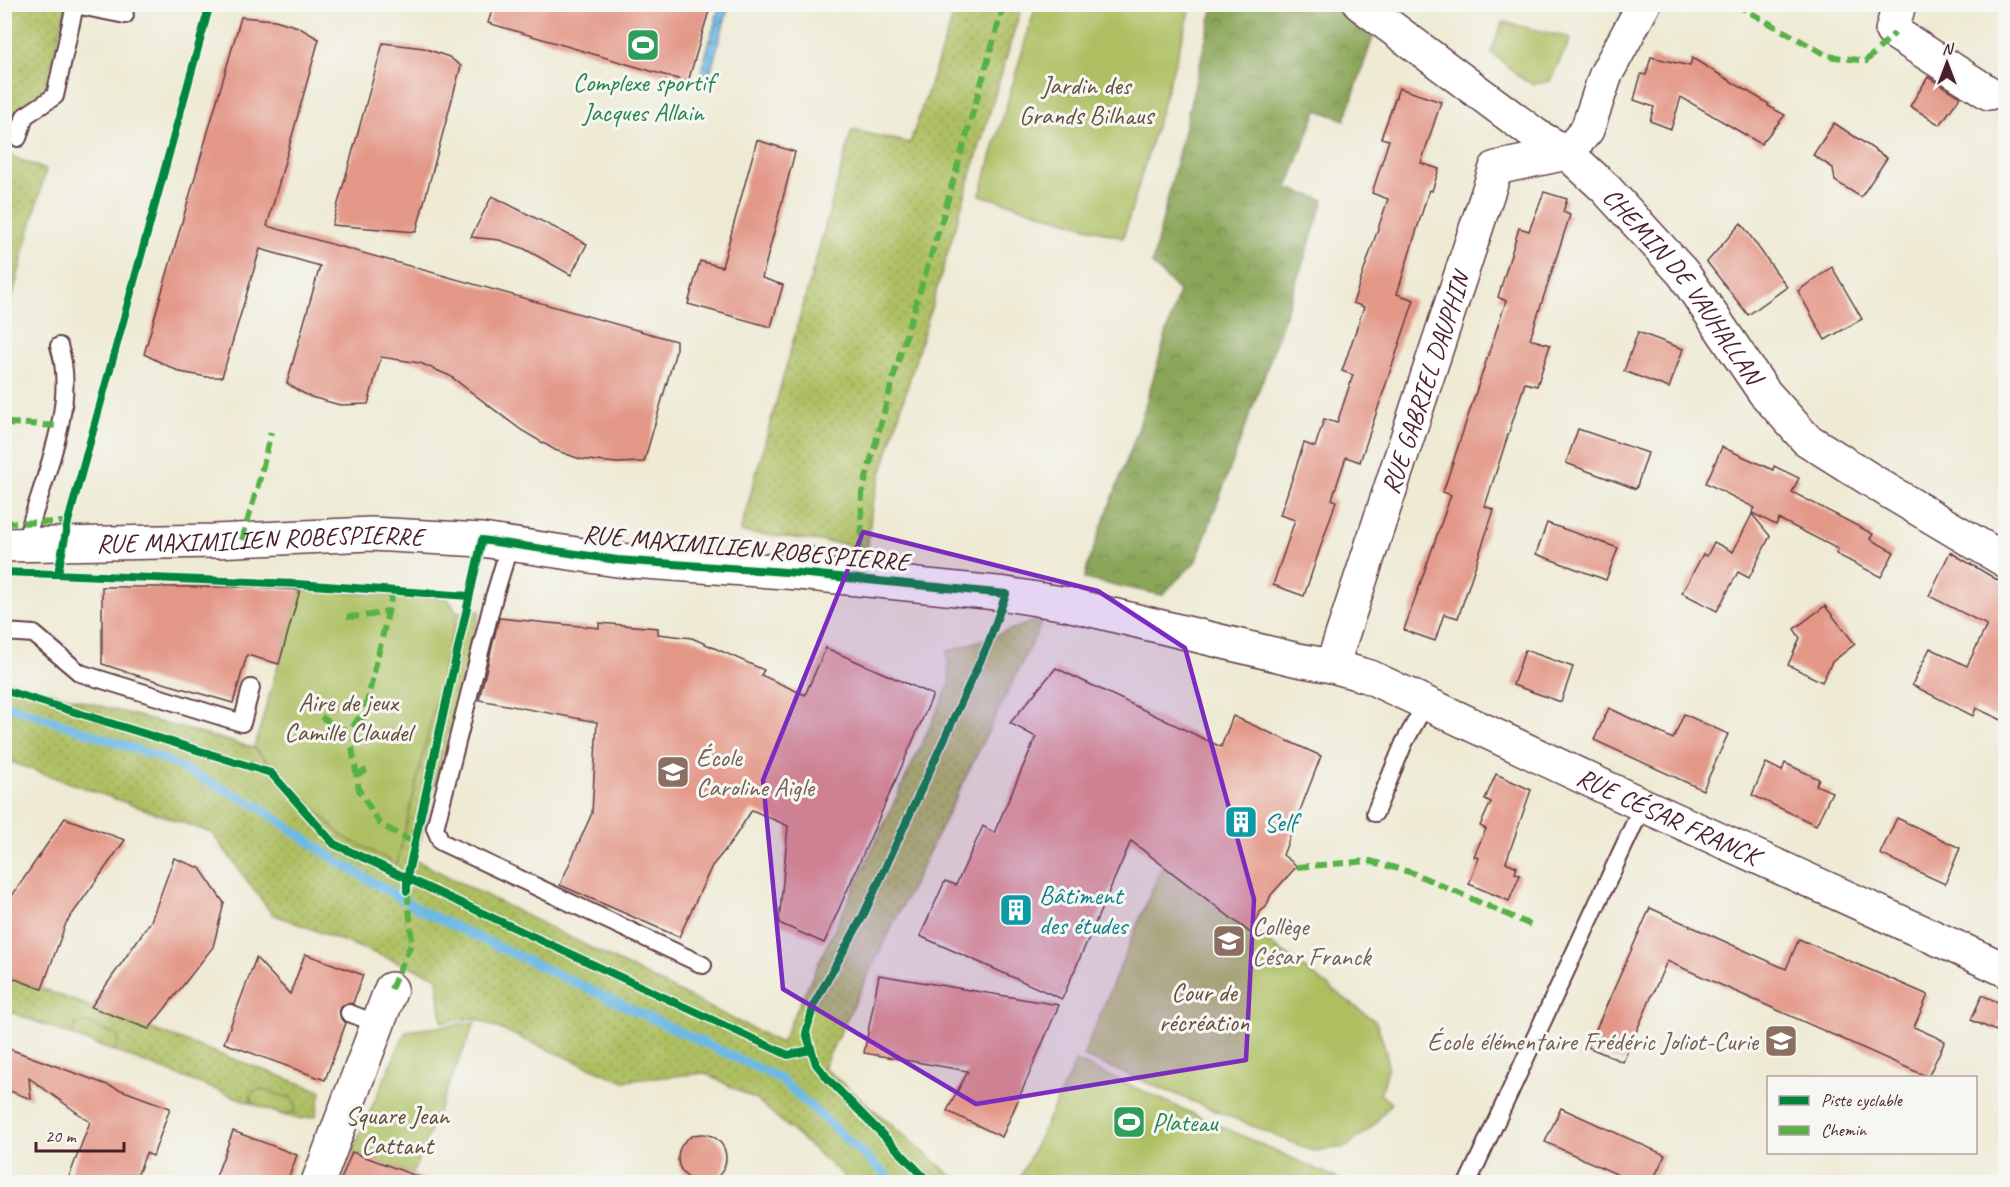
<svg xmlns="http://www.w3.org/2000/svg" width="2010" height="1187" font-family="Caveat,sans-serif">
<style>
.grass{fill:url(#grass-dots);stroke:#7c6f46;stroke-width:1.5}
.forest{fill:url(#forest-crowns);stroke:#6a6242;stroke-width:1.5}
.green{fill:#aebf62;stroke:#7c6f46;stroke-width:1.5}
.water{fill:url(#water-waves);stroke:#5c6c88;stroke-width:1.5}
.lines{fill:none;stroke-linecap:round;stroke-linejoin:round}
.stream{stroke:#6db9e6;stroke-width:9}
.building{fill:#e39787}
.lane-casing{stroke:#633d44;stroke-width:20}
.street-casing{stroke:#633d44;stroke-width:36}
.lane{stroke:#fff;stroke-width:16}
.street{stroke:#fff;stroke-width:33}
.quiet{stroke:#57b146;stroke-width:6;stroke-dasharray:12 6;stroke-linecap:butt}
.cycleway-casing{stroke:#f6f6f2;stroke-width:11}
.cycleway{stroke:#00873e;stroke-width:8}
.marked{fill:#7b2cbf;fill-opacity:0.2;stroke:#7b2cbf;stroke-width:4.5;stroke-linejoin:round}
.labels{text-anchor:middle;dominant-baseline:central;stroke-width:6;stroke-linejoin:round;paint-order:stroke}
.leisure-label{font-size:26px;fill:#27864d;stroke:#f6f6f2}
.park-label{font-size:26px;fill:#684f3c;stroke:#f6f6f2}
.street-label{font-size:26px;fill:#4a1f2b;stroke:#f6f6f2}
.education-label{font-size:26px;fill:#785e54;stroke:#f6f6f2;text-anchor:start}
.culture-label{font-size:26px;fill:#0d838f;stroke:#f6f6f2;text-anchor:start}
</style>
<defs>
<pattern id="grass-dots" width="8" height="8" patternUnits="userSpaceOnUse" patternTransform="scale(1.5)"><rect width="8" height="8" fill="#aebf62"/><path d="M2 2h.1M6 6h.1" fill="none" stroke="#909b51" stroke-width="1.8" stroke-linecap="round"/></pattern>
<pattern id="forest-crowns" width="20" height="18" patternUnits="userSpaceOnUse" patternTransform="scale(1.5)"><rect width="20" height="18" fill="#8aa658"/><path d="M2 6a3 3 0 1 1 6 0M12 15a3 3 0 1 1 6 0" fill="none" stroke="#738749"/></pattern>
<pattern id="water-waves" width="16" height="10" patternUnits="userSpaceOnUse" patternTransform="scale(1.5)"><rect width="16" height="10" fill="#6db9e6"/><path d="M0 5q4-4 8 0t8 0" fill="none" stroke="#5c96bb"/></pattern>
</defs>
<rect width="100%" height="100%" fill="#f6f6f2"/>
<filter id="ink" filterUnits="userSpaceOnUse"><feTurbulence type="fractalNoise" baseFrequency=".0167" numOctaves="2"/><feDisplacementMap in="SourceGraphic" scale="12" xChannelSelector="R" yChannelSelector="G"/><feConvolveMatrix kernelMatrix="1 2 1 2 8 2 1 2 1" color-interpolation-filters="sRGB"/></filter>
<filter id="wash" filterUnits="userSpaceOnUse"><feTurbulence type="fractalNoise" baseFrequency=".008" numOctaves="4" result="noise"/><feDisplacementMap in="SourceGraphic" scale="24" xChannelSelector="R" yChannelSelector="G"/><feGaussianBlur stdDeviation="1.35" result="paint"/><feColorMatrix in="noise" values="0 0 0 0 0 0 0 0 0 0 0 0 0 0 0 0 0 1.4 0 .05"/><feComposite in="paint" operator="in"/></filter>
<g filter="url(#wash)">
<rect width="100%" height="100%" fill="#eeead4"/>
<g class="grass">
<polygon points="5,5 67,5 44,92 7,120 5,132"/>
<polygon points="957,5 1022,5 872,505 867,551 846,544 740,532 852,130 910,143"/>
<polygon points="5,154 46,170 5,324"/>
<polygon points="480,611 415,860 781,1043 950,684 947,652 1044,618 823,1067 959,1182 851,1182 757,1100 705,1073 622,1081 474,1018 442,1022 437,977 272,914 212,833 5,760 5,680 254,748 342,836 397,863 457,612"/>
<polygon points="4,975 321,1091 316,1116 299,1119 283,1115 5,1010"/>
</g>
<polygon class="forest" points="1214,5 1336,5 1374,34 1345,120 1317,110 1287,188 1324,200 1270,360 1196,561 1162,595 1084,579 1090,558 1138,430 1179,291 1152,264"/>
<g class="green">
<polygon points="1036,5 1192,5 1123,238 980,195"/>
<polygon points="1503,22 1571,38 1550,81 1534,84 1524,80 1491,52"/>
<polygon points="300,590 448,599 457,612 397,864 342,836 254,748"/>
<path d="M1163,863L1376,1022C1387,1052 1393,1064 1380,1094L1391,1103L1372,1127L1346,1147L1313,1151L1083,1056Z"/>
<polygon points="83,1022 117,1035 119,1041 114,1051 73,1036 75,1026"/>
<polygon points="475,1022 412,1175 352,1152 406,1031"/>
<polygon points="1076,1061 1345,1182 1018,1182"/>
<polygon points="260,1089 291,1098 296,1105 294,1112 283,1115 252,1103 250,1096 253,1091"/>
</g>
<polygon class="water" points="720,5 729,5 709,77 700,76"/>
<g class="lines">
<polyline class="stream" points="4,704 159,757 258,806 334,859 424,912 779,1078 894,1182"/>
</g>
<g id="blocks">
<g class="building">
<polygon points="494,4 711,4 688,82 488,23"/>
<polygon points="241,17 275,20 298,27 319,39 267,226 676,341 676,351 644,462 617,463 596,461 580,459 555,450 521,430 450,376 420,363 381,357 368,404 340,405 311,397 299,391 287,383 320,266 260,249 222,377 207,377 180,372 144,354"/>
<polygon points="383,43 424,48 449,57 461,66 416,232 332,225"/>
<polygon points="1651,57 1690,66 1692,58 1769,104 1768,106 1785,115 1761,144 1681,97 1671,129 1650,121 1654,107 1634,100 1641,74 1646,75"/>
<polygon points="1928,77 1960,97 1940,125 1910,106"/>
<polygon points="1399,88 1441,102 1421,163 1439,169 1432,191 1429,190 1397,294 1414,300 1360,462 1346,457 1332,499 1336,501 1304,596 1273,585 1295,520 1280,515 1304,443 1315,447 1324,419 1337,423 1353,375 1342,371 1364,307 1353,303 1388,199 1372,193 1389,140 1381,138"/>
<polygon points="1834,123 1887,158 1861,197 1835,181 1833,168 1813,155"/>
<polygon points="757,140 795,152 762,278 783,285 771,327 688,304 700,261 722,267"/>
<polygon points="1544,192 1567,199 1563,212 1570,215 1530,339 1550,345 1537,386 1525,383 1485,506 1494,510 1458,618 1444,614 1435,641 1404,630 1451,495 1443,492 1506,301 1498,297 1519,228 1529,231"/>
<polygon points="492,196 587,244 571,275 523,248 499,240 471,237"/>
<polygon points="1741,223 1787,287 1748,315 1707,262"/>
<polygon points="1832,267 1862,319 1825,340 1798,291"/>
<polygon points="1638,332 1683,349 1669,388 1624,371"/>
<polygon points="1578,429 1648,453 1636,489 1566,463"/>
<polygon points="1722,447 1773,470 1774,466 1799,478 1792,492 1873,534 1870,539 1894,552 1881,577 1836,554 1838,549 1779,519 1776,525 1752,513 1755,508 1706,483"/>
<polygon points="1752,514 1770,536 1749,578 1738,572 1717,611 1682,593 1703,554 1707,556 1714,542 1733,552"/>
<polygon points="1547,523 1618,548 1606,580 1536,554"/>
<polygon points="1950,552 2006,585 2006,722 1976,708 1973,716 1912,685 1930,648 1967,666 1987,625 1929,596"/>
<polygon points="102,587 251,587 300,590 279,664 247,655 233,703 139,676 102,664"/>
<polygon points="1825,606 1855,644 1832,662 1822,682 1788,665 1800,638 1794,629"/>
<polygon points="499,618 599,628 599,623 658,628 658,634 692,638 764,670 761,675 805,695 826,648 933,695 824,943 779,923 788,826 752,810 730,844 712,866 679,937 560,885 592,813 597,722 479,700"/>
<polygon points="1525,650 1573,667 1561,702 1513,685"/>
<polygon points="1056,668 1221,747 1233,716 1321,756 1283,855 1297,866 1271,895 1266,907 1260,912 1252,934 1131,841 1062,999 920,936 945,881 956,885 983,826 994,833 1036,737 1010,723"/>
<polygon points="1609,708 1673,739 1684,714 1728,734 1703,790 1594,740"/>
<polygon points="1766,763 1782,771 1785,763 1819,779 1816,785 1832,792 1816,825 1752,795"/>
<polygon points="1496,774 1531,790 1506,862 1517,867 1515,873 1520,875 1509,901 1469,884 1479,858 1474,856 1486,829 1480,826 1491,802 1485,799"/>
<polygon points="65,818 125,840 66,923 42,989 4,975 4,910 7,903"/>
<polygon points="1897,818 1960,848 1945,884 1880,854"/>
<polygon points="174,858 200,868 224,903 213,947 149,1029 91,1007 151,921"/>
<polygon points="1650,908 1786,969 1799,939 1928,995 1914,1027 1945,1041 1928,1077 1667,961 1623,1062 1588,1047"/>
<polygon points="305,954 363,975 353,1003 343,1005 339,1010 341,1019 346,1023 325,1080 224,1043 256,958 290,994"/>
<polygon points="879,975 1059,1005 1002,1137 947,1111 968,1071 864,1053"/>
<polygon points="1982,995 2006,1006 2006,1010 1996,1031 1971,1020"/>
<polygon points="4,1047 170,1108 153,1156 146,1153 135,1182 67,1182 90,1122 29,1078 31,1099 4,1089"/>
<polygon points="1561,1108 1665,1155 1652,1182 1634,1182 1545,1142"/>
<polygon points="233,1131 297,1155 287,1182 214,1182"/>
<circle cx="702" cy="1158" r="24"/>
<polygon points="352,1152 427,1180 427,1182 340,1182"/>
</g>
</g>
</g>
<g filter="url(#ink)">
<use href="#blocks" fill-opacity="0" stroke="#633d44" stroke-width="1.5"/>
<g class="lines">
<defs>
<g id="lane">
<polyline points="18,138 25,116 55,96 75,5 125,15"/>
<path d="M25,544C40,485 79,406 59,346"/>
<polyline points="510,544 494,597 435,828 441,842 703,965"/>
<polyline points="4,632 34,634 80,673 242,723 251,688"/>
<polyline points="1375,813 1404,743 1426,703"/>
<polyline points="349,1013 378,1024"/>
<polyline points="1468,1182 1643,805"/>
</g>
<g id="street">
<path id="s1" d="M1360,4L1537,136L1567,153L1606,189L1683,273L1764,392L1806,439L1890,492L2006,561"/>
<polyline points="1899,4 1892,31 1989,93"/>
<path id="s2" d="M4,545L215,541L371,534L482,540L617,560L799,573L1006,594L1067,604L1298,660L1332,666L1370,677L1643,805L2006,970"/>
<path id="s3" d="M1332,666L1496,168L1567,153L1587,130L1606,74L1644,4"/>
<polyline points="318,1182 391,989"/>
</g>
</defs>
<use href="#lane" class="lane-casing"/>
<use href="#street" class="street-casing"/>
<use href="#lane" class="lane"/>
<use href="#street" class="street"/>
<g class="quiet">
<polyline points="1735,4 1828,56 1866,61 1895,33"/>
<polyline points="4,444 11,423 60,426"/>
<polyline points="4,523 68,522"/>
<polyline points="242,540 260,478 271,432"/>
<polyline points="802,548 857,553 861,543 862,493 896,368 942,220 1004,4"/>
<polyline points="393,591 364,715 352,747 359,790 380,824 415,843"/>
<polyline points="347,617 371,615 388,611"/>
<polyline points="321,717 343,730 352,728 358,719 362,716"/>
<polyline points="330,736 343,730"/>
<polyline points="356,775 371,768"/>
<polyline points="1297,867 1370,861 1413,873 1531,925"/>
<polyline points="391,989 412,942 407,885"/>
</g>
<defs>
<g id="cycleway">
<polyline points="4,572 297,584 469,596"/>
<polyline points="58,573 68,522 210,4"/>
<polyline points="4,690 271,773 334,844 788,1055 810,1050"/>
<polyline points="407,891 407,878 482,540 617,560 799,573 1006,594 988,644 863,916 814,1004 806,1033 816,1064 828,1079 929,1182"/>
</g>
</defs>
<use href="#cycleway" class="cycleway-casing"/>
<use href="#cycleway" class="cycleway"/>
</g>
</g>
<path class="marked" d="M863,532L1098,591L1185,648L1254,899L1246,1060L976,1104L783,989L763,780Z"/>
<defs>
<symbol id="stadium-square" viewBox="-11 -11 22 22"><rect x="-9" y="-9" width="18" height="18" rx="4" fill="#2e9e5b" stroke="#f6f6f2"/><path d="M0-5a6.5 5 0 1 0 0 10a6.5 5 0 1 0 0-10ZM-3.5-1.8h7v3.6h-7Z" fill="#fff"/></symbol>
<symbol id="school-square" viewBox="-11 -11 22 22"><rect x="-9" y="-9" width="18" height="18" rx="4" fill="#8d6e63" stroke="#f6f6f2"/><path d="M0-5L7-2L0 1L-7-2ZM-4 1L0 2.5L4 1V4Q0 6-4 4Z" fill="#fff"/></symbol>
<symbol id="building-square" viewBox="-11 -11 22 22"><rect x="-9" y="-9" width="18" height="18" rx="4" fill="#0f9aa8" stroke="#f6f6f2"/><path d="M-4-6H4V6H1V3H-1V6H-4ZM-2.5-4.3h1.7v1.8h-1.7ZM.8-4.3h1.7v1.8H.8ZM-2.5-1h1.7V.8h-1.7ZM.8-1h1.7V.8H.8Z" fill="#fff"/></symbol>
</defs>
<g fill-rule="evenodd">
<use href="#stadium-square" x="624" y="26" width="38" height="38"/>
<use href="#school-square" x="654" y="753" width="38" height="38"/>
<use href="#building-square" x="1222" y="803" width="38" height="38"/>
<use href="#building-square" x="997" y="891" width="38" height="38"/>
<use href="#school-square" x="1210" y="922" width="38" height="38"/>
<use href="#school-square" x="1762" y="1022" width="38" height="38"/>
<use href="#stadium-square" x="1110" y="1103" width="38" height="38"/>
</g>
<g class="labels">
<g class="leisure-label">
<text x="643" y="82">Complexe sportif<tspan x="643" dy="30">Jacques Allain</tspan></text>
<text x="1152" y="1122" text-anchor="start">Plateau</text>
</g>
<g class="park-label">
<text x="1086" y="85">Jardin des<tspan x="1086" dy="30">Grands Bilhaus</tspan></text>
<text x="348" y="702">Aire de jeux<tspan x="348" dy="30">Camille Claudel</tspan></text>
<text x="1204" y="992">Cour de<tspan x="1204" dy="30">récréation</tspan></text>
<text x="397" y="1115">Square Jean<tspan x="397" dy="30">Cattant</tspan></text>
</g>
<g class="street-label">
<text stroke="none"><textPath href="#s1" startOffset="432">CHEMIN DE VAUHALLAN</textPath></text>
<text stroke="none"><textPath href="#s3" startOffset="298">RUE GABRIEL DAUPHIN</textPath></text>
<text stroke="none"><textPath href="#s2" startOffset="256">RUE MAXIMILIEN ROBESPIERRE</textPath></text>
<text transform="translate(746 548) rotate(5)">RUE MAXIMILIEN ROBESPIERRE</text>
<text stroke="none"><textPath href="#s2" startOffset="1708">RUE CÉSAR FRANCK</textPath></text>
</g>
<g class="education-label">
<text x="696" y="757">École<tspan x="696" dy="30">Caroline Aigle</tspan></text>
<text x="1252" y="926">Collège<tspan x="1252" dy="30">César Franck</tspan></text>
<text x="1758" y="1041" text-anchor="end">École élémentaire Frédéric Joliot-Curie</text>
</g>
<g class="culture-label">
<text x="1264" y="822">Self</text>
<text x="1039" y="895">Bâtiment<tspan x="1039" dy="30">des études</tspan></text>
</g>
</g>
<rect width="2010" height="1187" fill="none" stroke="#f6f6f2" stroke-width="24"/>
<rect x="1767" y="1076" width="210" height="78" fill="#f6f6f2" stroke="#b1a0a2" stroke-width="1.5"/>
<rect x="1779" y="1096" width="30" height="9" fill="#00873e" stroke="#b1a0a2" stroke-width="1.5"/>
<text x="1821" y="1106" font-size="18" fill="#4a1f2b">Piste cyclable</text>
<rect x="1779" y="1126" width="30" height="9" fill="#57b146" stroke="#b1a0a2" stroke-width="1.5"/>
<text x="1821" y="1136" font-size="18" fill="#4a1f2b">Chemin</text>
<g transform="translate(1947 63)" stroke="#f6f6f2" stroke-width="4.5" paint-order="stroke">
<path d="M0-4.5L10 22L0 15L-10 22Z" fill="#4a1f2b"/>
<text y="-9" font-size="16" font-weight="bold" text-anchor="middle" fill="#4a1f2b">N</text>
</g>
<path d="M36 1142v9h88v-9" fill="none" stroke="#4a1f2b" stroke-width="3"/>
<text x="45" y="1142" font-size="18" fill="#4a1f2b" stroke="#f6f6f2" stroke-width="4.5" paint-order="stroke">20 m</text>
</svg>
